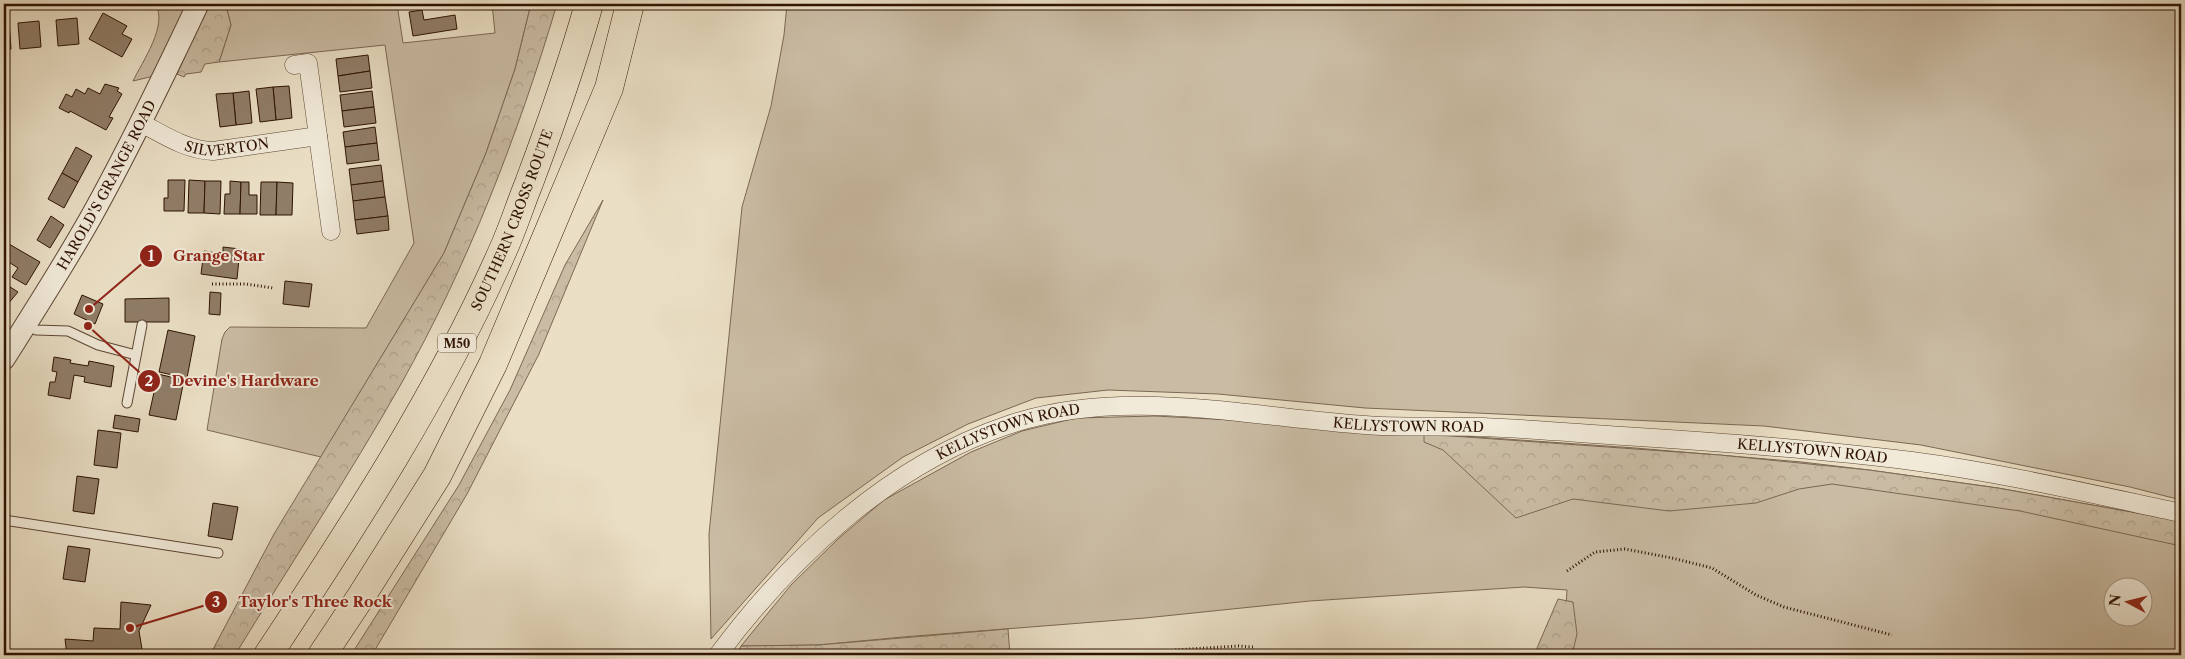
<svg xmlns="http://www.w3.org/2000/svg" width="2185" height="659" font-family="'Libre Caslon Text',serif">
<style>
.grass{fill:#cabca4;stroke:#7c6854;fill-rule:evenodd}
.forest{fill:url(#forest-crowns);stroke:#7c6854}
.building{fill:#907d68;stroke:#2e1303}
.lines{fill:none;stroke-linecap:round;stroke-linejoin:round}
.service-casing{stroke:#5d4634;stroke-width:11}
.minor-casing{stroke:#5d4634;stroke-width:19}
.tertiary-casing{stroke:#5d4634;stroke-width:23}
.motorway-casing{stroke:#2e1303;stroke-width:29}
.path{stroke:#2e1303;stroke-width:3;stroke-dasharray:1 2.5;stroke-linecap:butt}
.service{stroke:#f1ead9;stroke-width:9}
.minor{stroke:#f1ead9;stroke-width:18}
.tertiary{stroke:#f1ead9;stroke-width:21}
.motorway{stroke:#eadfc5;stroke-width:28}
.labels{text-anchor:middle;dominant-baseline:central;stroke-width:4;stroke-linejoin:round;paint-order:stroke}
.shield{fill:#f1ead9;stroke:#685443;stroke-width:1}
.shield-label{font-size:12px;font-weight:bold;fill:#2e1303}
.street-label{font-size:14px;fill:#2e1303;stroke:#f1ead9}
.leader{fill:none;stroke:#8f2418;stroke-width:2}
.callout-dot{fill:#8f2418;stroke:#f1ead9;stroke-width:2}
.mark-label{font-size:15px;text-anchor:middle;font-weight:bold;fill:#fff}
.callout-label{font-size:15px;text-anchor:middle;font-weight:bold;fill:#8f2418;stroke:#f1ead9;stroke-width:4;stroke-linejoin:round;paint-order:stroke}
</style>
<defs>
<pattern id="forest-crowns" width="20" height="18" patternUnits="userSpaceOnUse" patternTransform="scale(1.25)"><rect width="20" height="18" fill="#cabca4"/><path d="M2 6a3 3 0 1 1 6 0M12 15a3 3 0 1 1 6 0" fill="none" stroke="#aea18c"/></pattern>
</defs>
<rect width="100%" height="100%" fill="#eadfc5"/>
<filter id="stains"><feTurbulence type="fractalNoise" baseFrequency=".004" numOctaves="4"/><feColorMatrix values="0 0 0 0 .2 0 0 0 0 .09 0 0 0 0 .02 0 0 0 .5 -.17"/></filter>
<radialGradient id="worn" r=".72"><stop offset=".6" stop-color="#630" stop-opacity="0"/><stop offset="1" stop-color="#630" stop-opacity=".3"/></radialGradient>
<g class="grass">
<path d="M155,4H185C185,24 163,57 154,76L133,81C142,62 169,24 155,4Z"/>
<polygon points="228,4 397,4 403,43 495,33 492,4 531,4 515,69 486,153 444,253 321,457 207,430 222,339 225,332 230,327 366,328 414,243 385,45 219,62 231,25 226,6"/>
<polygon points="787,4 2181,4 2181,500 2130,487 1921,445 1764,426 1365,408 1218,394 1108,390 1036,398 968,424 903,457 818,518 711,639 709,534 742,207 771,106 784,35"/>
<path d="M1155,416L1231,420L1635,448L1802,462L1869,470L1998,488L2181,521V655H1563L1567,590L1524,587L1310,601L1145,618L903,637L818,645L741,646L791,585L839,538L884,500L971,452L1022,431L1076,418ZM2112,586H2142V616H2112Z"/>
</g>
<g class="forest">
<polygon points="208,4 228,4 226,6 231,25 219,62 205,64 201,72 186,74 184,77 177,74"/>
<path d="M531,4H557C518,135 468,265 401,384C349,476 290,565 235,655H210L274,534L444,253L486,153L515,69Z"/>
<polygon points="603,200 539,354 467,494 372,655 351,655 459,485 510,390 565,265"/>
<polygon points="1424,434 1720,455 1869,470 1998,488 2181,521 2181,546 2020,511 1832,484 1799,489 1756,503 1669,511 1573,499 1516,518 1443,450 1424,442"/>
<polygon points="1558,599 1573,602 1577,634 1572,655 1534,655"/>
<polygon points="1008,629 1010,655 736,655 741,646 818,645"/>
</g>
<g class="building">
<polygon points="422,10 424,20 455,15 457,29 413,36 409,12"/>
<polygon points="103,13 127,26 122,34 132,39 122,57 89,39"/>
<polygon points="77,18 79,44 58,46 56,20"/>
<polygon points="4,21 9,21 11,49 4,49"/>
<polygon points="39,21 41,47 20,49 18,23"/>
<polygon points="368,55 370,71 338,76 336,59"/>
<polygon points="370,71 372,88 340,92 338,76"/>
<polygon points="105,84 119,88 117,91 122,94 109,117 113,118 106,130 70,111 69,113 59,108 66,94 72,97 76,89 85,94 88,88 100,94"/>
<polygon points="289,86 292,118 276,120 273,87"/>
<polygon points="273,87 276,120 260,122 256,89"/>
<polygon points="249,91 252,123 236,125 233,93"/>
<polygon points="372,91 374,107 342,111 340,95"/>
<polygon points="233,93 236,125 220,127 216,94"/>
<polygon points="374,107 376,123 344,127 342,111"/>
<polygon points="375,127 377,143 345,147 343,132"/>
<polygon points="377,143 379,160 347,164 345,147"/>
<polygon points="76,147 92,156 78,182 62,173"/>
<polygon points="381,165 383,181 351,185 349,169"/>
<polygon points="62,173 78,182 64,208 48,199"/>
<polygon points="168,180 185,180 184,211 164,211 164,198 168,198"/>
<polygon points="189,180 205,181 204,213 188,213"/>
<polygon points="205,181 221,181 220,214 204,213"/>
<polygon points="230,181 241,182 240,214 224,214 225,194 230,194"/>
<polygon points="383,181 385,197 353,201 351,185"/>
<polygon points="241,182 249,182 249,195 257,195 257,214 240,214"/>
<polygon points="261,182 277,182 276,215 260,215"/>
<polygon points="277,182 293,183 292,215 276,215"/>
<polygon points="385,197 388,216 355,220 353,201"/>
<polygon points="51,216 64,225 50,248 37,240"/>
<polygon points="388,216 389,230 357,234 355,220"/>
<polygon points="9,244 40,262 26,285 12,277 18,268 4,259 4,253"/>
<polygon points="223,247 240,249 237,279 201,274 204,251 223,254"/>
<polygon points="285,281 312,284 309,307 283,304"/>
<polygon points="4,283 18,292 7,305 4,303"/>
<polygon points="210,292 221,293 220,315 209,314"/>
<polygon points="82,295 103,304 95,324 74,314"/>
<polygon points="169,298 169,322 125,322 125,299"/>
<polygon points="168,330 195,336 187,378 159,372"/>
<polygon points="54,357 71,360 70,363 88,366 89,361 114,366 111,387 84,382 85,377 74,375 70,399 48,395 50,382 55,382 57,372 52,371"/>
<polygon points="158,374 184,380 176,420 149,415"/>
<polygon points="115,415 140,419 138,432 113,428"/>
<polygon points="98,430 121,433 117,468 94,465"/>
<polygon points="77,476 99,479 94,514 73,511"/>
<polygon points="213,503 238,507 232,540 208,536"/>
<polygon points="68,546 90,549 85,582 63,579"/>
<polygon points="121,602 151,605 139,631 143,655 67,655 65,639 93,641 94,628 120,629"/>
</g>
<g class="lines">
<defs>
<g id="service">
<polyline points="26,324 36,330 68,331 98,345 136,355"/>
<polyline points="127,403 142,325"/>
<polyline points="4,520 218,553"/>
</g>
<g id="minor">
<polyline points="294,65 308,63 331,231"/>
<path id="s1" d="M141,123C164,135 186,150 213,151L318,136"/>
<path id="s2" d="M718,655C791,557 889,465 1008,425C1127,384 1259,420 1381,426C1415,427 1449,426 1483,427C1530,429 1577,433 1623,436C1720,442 1816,449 1912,461C2003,473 2092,494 2181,513"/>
</g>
<g id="tertiary">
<path id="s3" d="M4,359C34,312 64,265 91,217C130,147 164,76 198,4"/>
</g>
<g id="motorway">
<path id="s4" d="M268,655C354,525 440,393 503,250C513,228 520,205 529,183C551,124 572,65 589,4"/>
<polyline points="322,655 362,595 437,476 493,364 609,88 630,4"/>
</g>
</defs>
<use href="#service" class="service-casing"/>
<use href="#minor" class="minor-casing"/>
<use href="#tertiary" class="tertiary-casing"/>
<use href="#motorway" class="motorway-casing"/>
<g class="path">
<polyline points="212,284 246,284 273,288"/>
<polyline points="1567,571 1595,552 1625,549 1672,558 1712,568 1756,595 1784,607 1892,635"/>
<polyline points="1171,655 1174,650 1239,646 1253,647"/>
</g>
<use href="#service" class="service"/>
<use href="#minor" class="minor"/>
<use href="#tertiary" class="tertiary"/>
<use href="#motorway" class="motorway"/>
</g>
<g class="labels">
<rect class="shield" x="438" y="333.5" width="38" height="19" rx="4"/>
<g class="shield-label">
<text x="457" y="343">M50</text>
</g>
<g class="street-label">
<text stroke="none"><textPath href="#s1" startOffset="92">SILVERTON</textPath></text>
<text stroke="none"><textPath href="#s3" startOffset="202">HAROLD'S GRANGE ROAD</textPath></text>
<text stroke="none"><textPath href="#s4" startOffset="500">SOUTHERN CROSS ROUTE</textPath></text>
<text stroke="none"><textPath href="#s2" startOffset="779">KELLYSTOWN ROAD</textPath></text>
<text stroke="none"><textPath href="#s2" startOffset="374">KELLYSTOWN ROAD</textPath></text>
<text stroke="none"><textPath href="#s2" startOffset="1184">KELLYSTOWN ROAD</textPath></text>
</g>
</g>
<path class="leader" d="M89 309L151 256M88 326L149 381M130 628L216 602"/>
<g class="callout-dot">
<circle cx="89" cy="309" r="5"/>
<circle cx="88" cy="326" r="5"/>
<circle cx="130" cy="628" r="5"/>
<circle cx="151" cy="256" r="12"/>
<circle cx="149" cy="381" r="12"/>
<circle cx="216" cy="602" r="12"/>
</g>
<g class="mark-label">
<text x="151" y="261">1</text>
<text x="149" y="386">2</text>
<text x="216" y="607">3</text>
</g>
<g class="callout-label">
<text x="219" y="261">Grange Star</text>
<text x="245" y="386">Devine's Hardware</text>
<text x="315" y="607">Taylor's Three Rock</text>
</g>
<rect width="2185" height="659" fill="none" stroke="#eadfc5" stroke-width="20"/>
<rect x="5" y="5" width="2175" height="649" fill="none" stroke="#2e1303" stroke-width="2.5"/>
<rect x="10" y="10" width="2165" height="639" fill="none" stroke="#2e1303"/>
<g transform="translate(2128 602) rotate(277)"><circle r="24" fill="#f1ead9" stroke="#a39483"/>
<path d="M0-4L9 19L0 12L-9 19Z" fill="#8f2418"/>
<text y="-8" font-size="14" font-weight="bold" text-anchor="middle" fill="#2e1303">N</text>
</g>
<rect width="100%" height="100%" filter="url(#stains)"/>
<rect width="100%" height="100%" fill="url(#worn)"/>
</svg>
